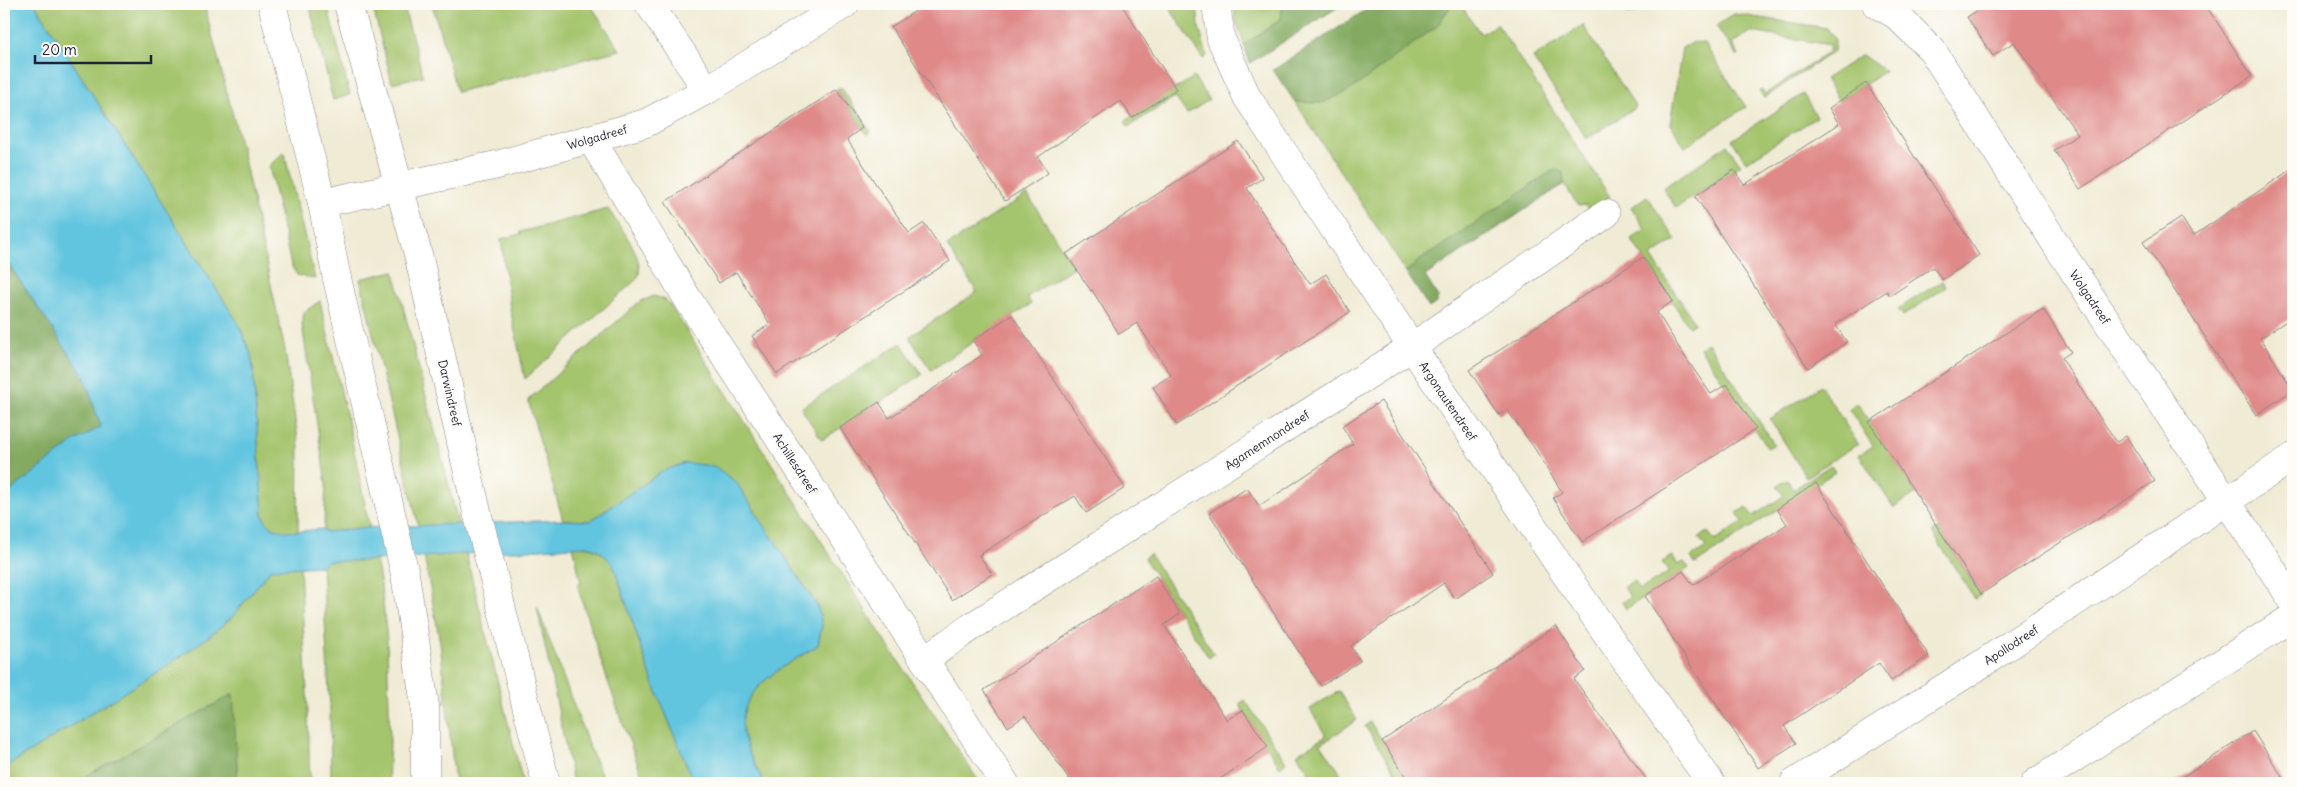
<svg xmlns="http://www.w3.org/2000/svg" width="2297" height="787" font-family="Delius,sans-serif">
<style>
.green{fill:#a4c46d;stroke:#637354}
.forest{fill:#83aa60;stroke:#52664e}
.water{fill:#62c5df;stroke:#42748d}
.building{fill:#df8a89}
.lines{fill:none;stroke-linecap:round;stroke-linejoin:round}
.street-casing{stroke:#898688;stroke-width:29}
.secondary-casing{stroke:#898688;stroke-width:29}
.street{stroke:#fff;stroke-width:28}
.secondary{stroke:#fff;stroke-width:28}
.labels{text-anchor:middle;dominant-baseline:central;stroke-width:4;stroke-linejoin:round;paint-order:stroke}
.street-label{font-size:12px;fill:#22223b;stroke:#fdfcf7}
</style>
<rect width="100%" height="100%" fill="#fdfcf7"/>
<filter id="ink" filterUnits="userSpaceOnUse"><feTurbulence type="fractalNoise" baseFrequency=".02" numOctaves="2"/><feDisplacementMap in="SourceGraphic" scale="10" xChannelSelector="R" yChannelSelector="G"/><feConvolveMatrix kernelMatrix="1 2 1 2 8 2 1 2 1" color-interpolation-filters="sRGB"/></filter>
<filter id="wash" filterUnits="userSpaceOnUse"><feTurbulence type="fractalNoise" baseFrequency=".0096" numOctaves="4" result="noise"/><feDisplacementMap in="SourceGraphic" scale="20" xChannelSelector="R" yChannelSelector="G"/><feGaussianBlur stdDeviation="1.12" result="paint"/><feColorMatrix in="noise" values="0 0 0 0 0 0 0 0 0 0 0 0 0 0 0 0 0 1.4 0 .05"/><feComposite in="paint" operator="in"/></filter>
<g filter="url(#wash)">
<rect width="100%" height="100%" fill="#f0ebd4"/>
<g class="green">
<polygon points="35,4 204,4 243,154 285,350 299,447 298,530 308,711 310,783 4,783 4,768 168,665 207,638 232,617 271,569 266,523 263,515 253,369 251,354 238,323"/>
<polygon points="309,4 327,4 350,95 333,100"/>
<polygon points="372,4 403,4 423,76 392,83"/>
<polygon points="432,4 590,4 620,50 457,92"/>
<polygon points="1167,4 1197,4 1199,27 1207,56 1203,59"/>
<polygon points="1234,4 1283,4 1281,19 1244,45 1235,17"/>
<polygon points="1452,4 1460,4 1481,34 1497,24 1610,197 1589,210 1586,205 1578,206 1564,184 1562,173 1419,261 1406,272 1295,102 1322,103 1437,26"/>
<polygon points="1582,4 1637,4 1636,14"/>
<polygon points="1734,14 1827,28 1835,40 1834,51 1764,98 1759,91 1762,89 1765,94 1828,53 1830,45 1751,32 1732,43 1739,56 1737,56 1716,26"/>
<polygon points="1583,25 1636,107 1587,139 1533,58"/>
<polygon points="1693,42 1704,43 1746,107 1685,147 1670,124 1682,48"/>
<polygon points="1862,55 1885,71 1839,101 1825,79"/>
<polygon points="1194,77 1209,100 1187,114 1175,97 1128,127 1125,121"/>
<polygon points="841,87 871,132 867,135 837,89"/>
<polygon points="1803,94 1817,117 1746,162 1732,140"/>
<polygon points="1727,145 1741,165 1676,208 1663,188"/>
<polygon points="284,152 315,279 297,275 291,265 269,166"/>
<polygon points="1027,194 1074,267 1027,297 1031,304 931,370 909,337 977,292 947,246"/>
<polygon points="1647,196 1676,240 1651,256 1695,323 1689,327 1631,239 1645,229 1631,207"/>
<path d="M608,209C619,226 646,257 638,278L525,379L510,308L501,239L521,234L520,232Z"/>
<polygon points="394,271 447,478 523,783 455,783 440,642 419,529 360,279"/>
<polygon points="1942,281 1946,287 1903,316 1898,309"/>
<path d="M654,296L666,300L670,305L893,653L980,783H764C757,768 746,750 743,733C736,687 786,666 818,645L822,625L818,607L788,561L685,463L663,471L590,521L563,520L528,400L639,302Z"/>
<polygon points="320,301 350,430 381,585 387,640 390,743 388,783 331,783 330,710 322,566 326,484 302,324 304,312"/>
<polygon points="901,343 922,375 822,440 801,408"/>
<polygon points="1708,343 1774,444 1768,448 1700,348"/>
<polygon points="1821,386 1858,444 1806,477 1770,419"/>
<polygon points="1857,403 1916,493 1894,508 1859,455 1873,446 1849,409"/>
<polygon points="1831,465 1835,472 1695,564 1691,557 1706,547 1699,538 1708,532 1715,541 1743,522 1737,513 1746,507 1753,516 1784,496 1777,486 1787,480 1794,489"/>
<polygon points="1938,528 1981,595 1975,599 1932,532"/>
<path d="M573,546C594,546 598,549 613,564L652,680L694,783H645C620,718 597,652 577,584L581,583Z"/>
<polygon points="1150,554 1214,654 1209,658 1144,558"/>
<polygon points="1672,556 1678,565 1684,562 1689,568 1626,609 1622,602 1630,597 1624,587 1633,581 1640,590 1669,572 1662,562"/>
<polygon points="537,607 589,746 605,783 573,783"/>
<polygon points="1339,691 1357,720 1321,744 1343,777 1334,783 1316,783 1297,754 1326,736 1310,709"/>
<polygon points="1245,700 1286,762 1280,767 1239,704"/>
<polygon points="1370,722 1411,783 1402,783 1365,726"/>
</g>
<g class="forest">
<polygon points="1283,4 1343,4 1250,63 1244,45 1281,19"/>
<polygon points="1375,4 1452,4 1437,26 1349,91 1322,103 1295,102 1273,70"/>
<polygon points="1558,170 1563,173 1564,184 1425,276 1438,297 1436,303 1429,308 1406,272 1419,261 1552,171"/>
<polygon points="4,257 84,376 101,427 75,441 4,496"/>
<polygon points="233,694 238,783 73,783"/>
</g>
<path class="water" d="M4,4H35L238,323L251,354L253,369L263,515C272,539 302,530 323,529L326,532L359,528L563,520L590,521L663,471L685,463L714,466L736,482L818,607L822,625L818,645C786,666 736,687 743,733C746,750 757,768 764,783H694L652,680L613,564L599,550L587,546L361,561H327L322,566L271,569L232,617L207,638L168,665L4,768V496L75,441L101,427L84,376L4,257Z"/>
<g id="blocks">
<g class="building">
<polygon points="926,4 1121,4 1176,89 1132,118 1121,101 1038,157 1048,173 1005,201 891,27"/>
<polygon points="1988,4 2205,4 2252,76 2080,189 2054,150 2078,135 2014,42 1993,56 1967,17"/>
<polygon points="1866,83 1979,255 1942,280 1933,267 1890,296 1887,291 1835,324 1847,342 1808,368 1695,196 1734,170 1744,185 1791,155 1839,124 1829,108"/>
<polygon points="837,89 862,128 847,139 877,186 909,233 924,223 950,261 777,374 752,336 770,324 736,272 719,283 665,202"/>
<polygon points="1238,141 1263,178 1247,188 1278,237 1310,284 1326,274 1350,312 1177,425 1153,387 1171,375 1137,323 1119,334 1092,290 1091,291 1066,254"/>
<polygon points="2293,168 2293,317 2260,338 2293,390 2256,415 2143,242 2181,217 2193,236"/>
<polygon points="1643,257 1673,301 1657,312 1683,354 1711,394 1727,384 1756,429 1582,542 1553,498 1562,492 1533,446 1507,410 1499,415 1469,370"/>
<polygon points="2043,309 2071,352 2062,358 2091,405 2117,442 2126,436 2155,481 1981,594 1869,422"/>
<polygon points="1012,315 1125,488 1086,513 1075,496 979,555 992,574 952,600 840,428 879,402 889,418 936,387 982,355 973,340"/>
<polygon points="1381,401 1493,573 1455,599 1444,583 1351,646 1360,661 1321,686 1209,513 1247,488 1259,506 1303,477 1353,444 1342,426"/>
<polygon points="1816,483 1929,656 1891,681 1879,663 1784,726 1796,743 1758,768 1645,596 1683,571 1693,585 1741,555 1787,524 1777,509"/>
<polygon points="1156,576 1180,614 1164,625 1195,672 1227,720 1243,710 1268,747 1214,783 1072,783 1025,716 1008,727 984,690"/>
<polygon points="1556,626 1585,671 1574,679 1649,783 1410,783 1382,741"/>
<polygon points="2253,731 2286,783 2173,783"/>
</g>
</g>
</g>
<g filter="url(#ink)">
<use href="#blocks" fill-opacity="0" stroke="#898688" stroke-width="1"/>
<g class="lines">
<defs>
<g id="street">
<polyline points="649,4 707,90"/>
<polyline points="1216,4 1221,39 1247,97 1412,347 1570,581 1711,783"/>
<polyline points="1876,4 1896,15 1932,50 2063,255 2293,601"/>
<polyline points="591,139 689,301 1005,783"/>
<polyline points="322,203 497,165 646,123 707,90 845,4"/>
<polyline points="924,660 971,627 1412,347 1606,214"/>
<polyline points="1794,783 1977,667 2293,457"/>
<polyline points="2035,783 2293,617"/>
</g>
<g id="secondary">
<polyline points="272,4 322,203 336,274 405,574 425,706 425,783"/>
<polyline points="348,4 418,254 477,512 546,783"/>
</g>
</defs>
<use href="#street" class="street-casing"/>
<use href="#secondary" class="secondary-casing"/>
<use href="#street" class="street"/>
<use href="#secondary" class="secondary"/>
</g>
</g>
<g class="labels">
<g class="street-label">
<text transform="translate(597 137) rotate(-16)">Wolgadreef</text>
<text transform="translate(2090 297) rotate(56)">Wolgadreef</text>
<text transform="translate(450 393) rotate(77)">Darwindreef</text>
<text transform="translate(1448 401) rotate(56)">Argonautendreef</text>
<text transform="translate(1267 440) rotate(-33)">Agamemnondreef</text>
<text transform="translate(795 463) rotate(57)">Achillesdreef</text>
<text transform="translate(2011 645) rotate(-33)">Apollodreef</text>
</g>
</g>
<rect width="2297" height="787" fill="none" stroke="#fdfcf7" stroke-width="20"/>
<path d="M35 55v8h116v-8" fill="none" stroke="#22223b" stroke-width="2.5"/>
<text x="42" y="55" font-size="15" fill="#22223b" stroke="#fdfcf7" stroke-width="4" paint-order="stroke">20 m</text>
</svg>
